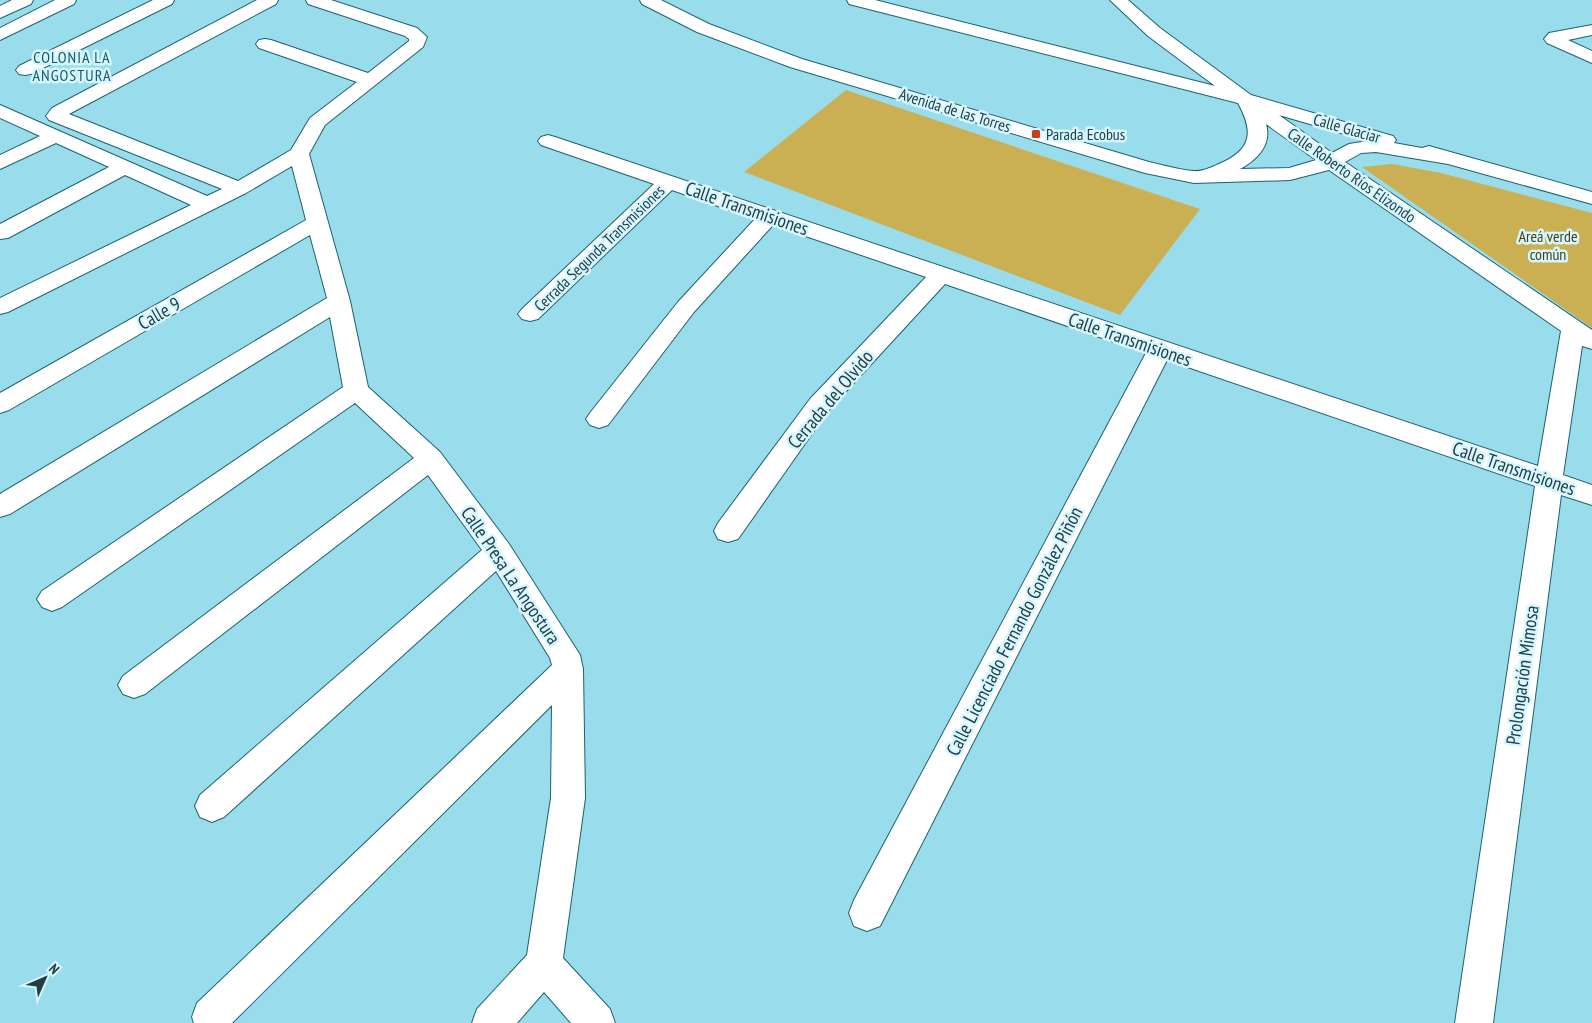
<svg xmlns="http://www.w3.org/2000/svg" width="1592" height="1023" font-family="'PT Sans Narrow',sans-serif">
<style>
.green{fill:#cab053}
.lines{fill:none;stroke-linecap:round;stroke-linejoin:round}
.minor-casing{stroke:#1c6270;stroke-width:2}
.highway-casing{stroke:#1c6270;stroke-width:2}
.minor{fill:#fff;fill-rule:evenodd}
.highway{fill:#fff;fill-rule:evenodd}
.poi-dot{fill:#c63c1c;stroke:#d6f7ff;stroke-width:2}
.labels{text-anchor:middle;dominant-baseline:central;stroke-width:5;stroke-linejoin:round;paint-order:stroke}
.far-neighbourhood-label{font-size:16px;letter-spacing:1px;fill:#125b69;stroke:#d6f7ff}
.far-street-label{font-size:16px;fill:#233e45;stroke:#d6f7ff}
.far-poi-label{font-size:16px;fill:#233e45;stroke:#d6f7ff;text-anchor:start}
.far-park-label{font-size:16px;fill:#4c4012;stroke:#d6f7ff}
.street-label{font-size:19px;fill:#233e45;stroke:#d6f7ff}
</style>
<rect width="100%" height="100%" fill="#99dceb"/>
<g class="green">
<polygon points="846,90 1200,209 1120,315 744,172"/>
<polygon points="1392,164 1441,173 1592,213 1592,328 1362,167"/>
</g>
<g class="lines">
<defs>
<g id="minor">
<polygon points="153,0 174,0 172,4 31,74 25,75 19,74 16,70 19,66"/>
<polygon points="257,0 278,0 276,4 69,114 238,181 291,150 310,118 357,82 259,48 256,44 259,40 265,39 271,40 368,73 409,41 409,39 405,36 308,4 306,0 331,0 417,28 427,37 423,47 325,125 309,154 350,301 368,387 440,452 509,544 580,655 583,669 585,798 563,958 610,1009 615,1023 571,1023 544,992 517,1023 472,1023 477,1009 527,955 551,798 552,705 232,1023 194,1023 192,1017 197,1003 552,665 550,658 496,571 224,817 212,822 200,817 195,806 200,795 482,550 428,475 145,694 134,698 123,694 118,685 123,676 414,458 355,403 62,607 52,611 42,607 37,599 42,591 343,387 330,317 10,514 0,517 0,494 327,298 310,235 9,410 0,413 0,393 306,220 292,166 246,193 8,312 0,314 0,298 191,205 125,175 8,238 0,239 0,224 109,167 56,143 0,169 0,155 40,136 0,118 0,105 207,196 222,189 49,120 46,116 52,108"/>
<path d="M640,0H661L709,24L802,59L1149,162C1163,165 1179,170 1194,171C1202,172 1212,167 1219,164C1252,150 1254,132 1238,103L849,4L847,0H875L1215,86L1148,36L1110,0H1128L1160,28L1251,95L1393,136L1396,140L1394,143L1422,148L1429,146L1592,192V204L1448,164L1376,152L1361,153L1345,162L1592,330V349L1582,346L1563,475L1592,485V505L1561,495L1493,1023H1455L1535,486L1167,360L880,926L867,931L854,926L849,913L854,900L1146,353L945,284L828,411L738,539L728,542L718,539L714,531L718,523L810,399L926,277L773,225L694,312L608,425L599,428L590,425L586,419L590,413L678,302L755,219L672,190L538,319L530,321L522,319L518,314L522,309L654,184L541,145L538,141L541,137L548,135L555,137L1538,466L1561,331L1329,170L1290,180L1194,183L1145,173L790,67L697,32L642,4ZM1279,115L1368,141L1349,144L1332,153ZM1266,124L1316,160L1289,168L1240,169C1257,160 1272,145 1266,124Z"/>
<polygon points="1592,25 1592,35 1568,40 1592,51 1592,63 1547,43 1544,39 1549,33"/>
</g>
<g id="highway">
<polygon points="12,0 33,0 31,4 0,18 0,6"/>
<polygon points="55,0 76,0 74,4 0,40 0,28"/>
</g>
</defs>
<use href="#minor" class="minor-casing"/>
<use href="#highway" class="highway-casing"/>
<use href="#minor" class="minor"/>
<use href="#highway" class="highway"/>
</g>
<rect class="poi-dot" x="1031" y="129" width="10" height="10" rx="2.5"/>
<g class="labels">
<g class="far-neighbourhood-label">
<text x="72" y="57">COLONIA LA<tspan x="72" dy="18">ANGOSTURA</tspan></text>
</g>
<g class="far-street-label">
<text transform="translate(955 110) rotate(17)">Avenida de las Torres</text>
<text transform="translate(1347 128) rotate(16)">Calle Glaciar</text>
<text transform="translate(1352 175) rotate(35)">Calle Roberto Ríos Elizondo</text>
<text transform="translate(599 248) rotate(-44)">Cerrada Segunda Transmisiones</text>
</g>
<g class="far-poi-label">
<text x="1046" y="134">Parada Ecobus</text>
</g>
<g class="far-park-label">
<text x="1548" y="236">Areá verde<tspan x="1548" dy="18">común</tspan></text>
</g>
<g class="street-label">
<text transform="translate(747 208) rotate(19)">Calle Transmisiones</text>
<text transform="translate(159 313) rotate(-30)">Calle 9</text>
<text transform="translate(1130 339) rotate(19)">Calle Transmisiones</text>
<text transform="translate(830 399) rotate(-50)">Cerrada del Olvido</text>
<text transform="translate(1514 468) rotate(19)">Calle Transmisiones</text>
<text transform="translate(511 575) rotate(56)">Calle Presa La Angostura</text>
<text transform="translate(1014 631) rotate(-63)">Calle Licenciado Fernando González Piñón</text>
<text transform="translate(1522 675) rotate(-82)">Prolongación Mimosa</text>
</g>
</g>
<g transform="translate(45 978) rotate(45)" stroke="#d6f7ff" stroke-width="4" paint-order="stroke">
<path d="M0-4L9 19L0 12L-9 19Z" fill="#233e45"/>
<text y="-8" font-size="14" font-weight="bold" text-anchor="middle" fill="#233e45">N</text>
</g>
</svg>
